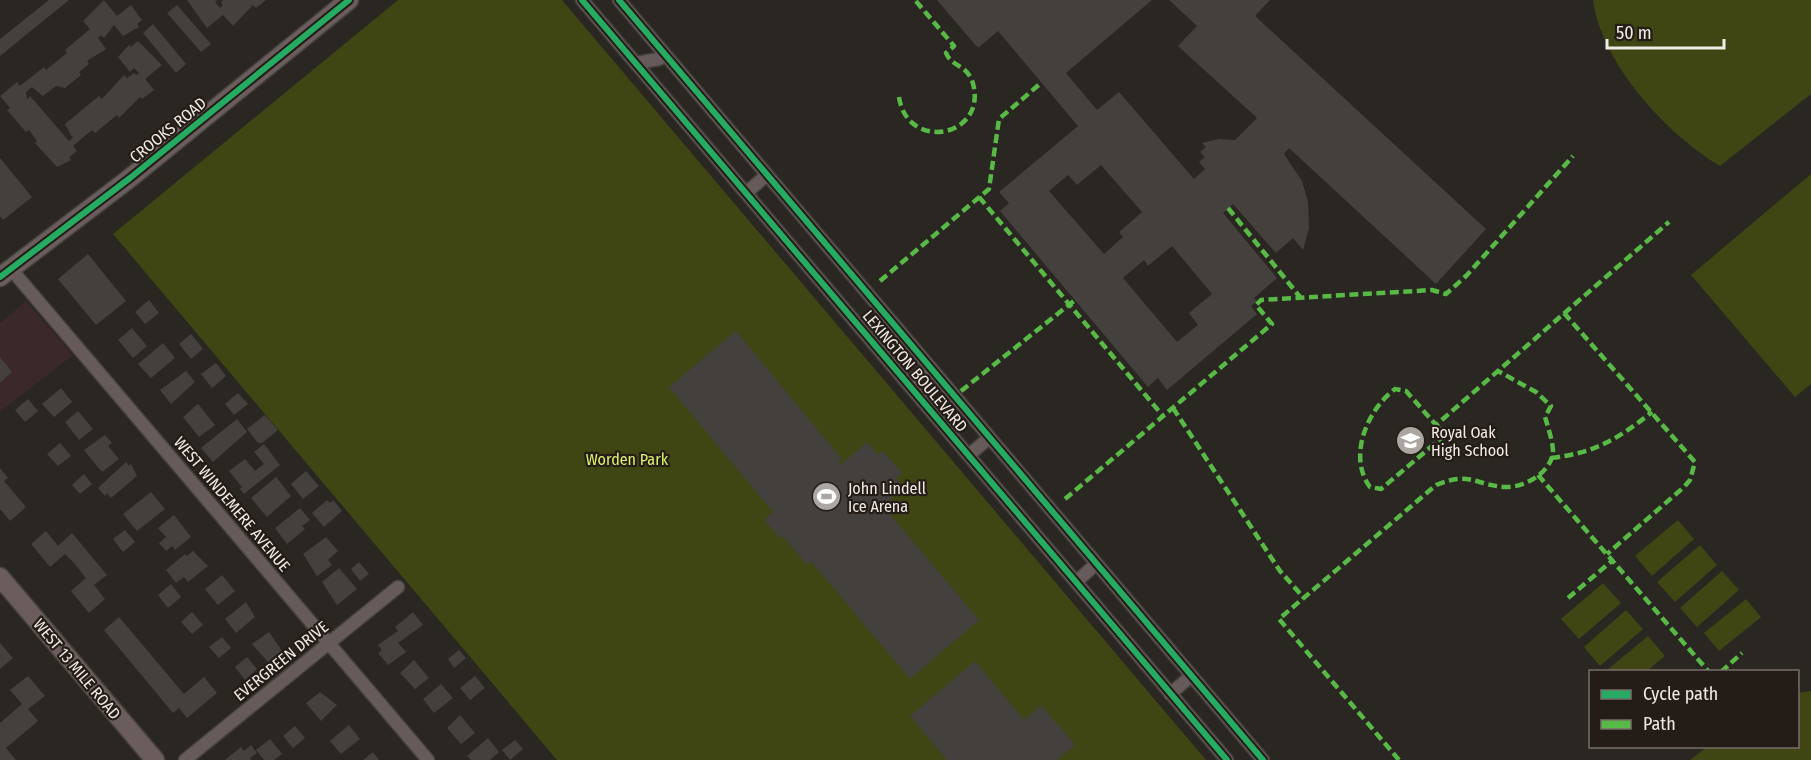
<svg xmlns="http://www.w3.org/2000/svg" width="1811" height="760" font-family="'Fira Sans Condensed',sans-serif">
<style>
.commercial{fill:#3a282b}
.green{fill:#3f4613}
.building{fill:#44403e;fill-rule:evenodd}
.lines{fill:none;stroke-linecap:round;stroke-linejoin:round}
.minor-casing{stroke:#45423e;stroke-width:15}
.secondary-casing{stroke:#45423e;stroke-width:21}
.minor{stroke:#675a5b;stroke-width:12}
.secondary{stroke:#6b5c5d;stroke-width:18}
.quiet{stroke:#58b947;stroke-width:4.5;stroke-dasharray:9 4.5;stroke-linecap:butt}
.cycleway-casing{stroke:#241c16;stroke-width:10}
.cycleway{stroke:#26ab63;stroke-width:6}
.labels{text-anchor:middle;dominant-baseline:central;stroke-width:4.5;stroke-linejoin:round;paint-order:stroke}
.street-label{font-size:16px;fill:#f1ebe7;stroke:#241c16}
.poi-label{font-size:16px;fill:#f1ebe7;stroke:#241c16;text-anchor:start}
.park-label{font-size:16px;fill:#daf26f;stroke:#241c16}
</style>
<rect width="100%" height="100%" fill="#2a2622"/>
<polygon class="commercial" points="26,301 73,355 0,412 0,323"/>
<g class="green">
<polygon points="398,0 562,0 1206,760 557,760 113,234"/>
<path d="M1593,0H1811V94L1720,166C1667,135 1601,63 1593,0Z"/>
<polygon points="1811,174 1811,384 1795,397 1691,275"/>
<polygon points="1678,520 1694,539 1652,576 1635,556"/>
<polygon points="1700,545 1717,565 1675,602 1657,582"/>
<polygon points="1722,571 1739,590 1697,627 1680,608"/>
<polygon points="1603,583 1621,603 1579,639 1561,619"/>
<polygon points="1746,599 1761,617 1719,651 1704,633"/>
<polygon points="1626,610 1643,629 1600,666 1584,647"/>
<polygon points="1648,636 1665,656 1647,671 1606,671"/>
<polygon points="1811,691 1811,760 1690,760 1707,747 1798,746 1798,693"/>
</g>
<g class="building">
<polygon points="49,0 69,0 0,56 0,39"/>
<polygon points="104,0 117,16 131,5 142,20 137,24 139,27 123,36 114,25 104,38 101,35 98,38 106,49 87,61 89,64 79,72 81,75 65,88 56,86 43,96 32,87 26,92 27,99 30,96 69,141 74,136 72,137 65,124 99,96 102,99 124,75 127,78 134,73 136,75 139,73 134,68 130,72 118,57 129,45 131,47 138,41 162,65 145,79 154,90 142,99 140,97 119,118 117,115 95,133 92,130 73,146 77,151 69,157 71,160 57,167 35,143 37,141 29,130 26,132 7,110 10,108 0,96 17,82 20,86 44,67 46,70 67,53 65,50 90,29 83,21"/>
<polygon points="187,0 217,0 215,2 220,8 223,5 221,2 223,0 266,0 256,8 253,5 233,26 223,15 207,28"/>
<path d="M937,0H1152L1066,73L1097,110L1119,92L1194,179L1205,169L1199,162L1205,157L1200,152L1206,147L1202,143L1219,139L1235,140L1257,118L1178,46L1197,26L1169,0H1270L1255,16L1486,229L1436,284L1289,148L1284,154L1302,181L1308,202L1309,228L1303,250L1293,238L1276,253L1233,204L1228,208L1223,213L1277,278L1254,298L1257,301L1251,306L1257,314L1167,390L1158,378L1148,387L1000,211L1009,203L999,192L1078,126L998,31L978,48ZM1101,165L1142,212L1119,232L1123,237L1104,254L1049,191L1068,175L1077,185ZM1172,246L1212,294L1189,313L1198,325L1177,342L1123,278L1144,260L1148,266Z"/>
<polygon points="177,5 211,44 201,52 167,13"/>
<polygon points="153,24 186,64 176,73 143,33"/>
<polygon points="0,158 32,197 3,220 0,216"/>
<polygon points="88,254 126,301 96,325 58,279"/>
<polygon points="149,300 159,313 145,324 135,312"/>
<polygon points="132,328 147,346 133,358 118,340"/>
<polygon points="736,331 842,459 838,462 840,465 867,442 878,455 883,451 902,473 896,478 904,487 883,506 979,620 910,679 811,561 807,565 783,536 780,538 764,520 773,512 669,387"/>
<polygon points="191,334 203,349 191,359 179,344"/>
<polygon points="163,343 175,358 151,378 138,364"/>
<polygon points="0,357 12,372 0,383"/>
<polygon points="216,363 226,376 212,388 201,374"/>
<polygon points="186,371 195,382 171,404 160,390"/>
<polygon points="61,388 72,402 54,417 42,404"/>
<polygon points="238,393 248,404 234,415 225,404"/>
<polygon points="28,399 38,411 25,422 15,410"/>
<polygon points="198,404 215,425 199,437 183,417"/>
<polygon points="78,411 93,429 79,440 65,422"/>
<polygon points="265,415 278,430 262,443 258,443 247,429"/>
<polygon points="237,419 247,432 213,462 201,448"/>
<polygon points="105,435 112,443 108,446 119,459 102,472 84,450"/>
<polygon points="60,443 71,456 58,466 47,454"/>
<polygon points="264,444 280,465 244,494 240,489 242,487 229,471 245,459 255,471 264,464 254,452"/>
<polygon points="126,462 129,466 131,464 137,476 111,498 107,493 105,496 98,488"/>
<polygon points="0,468 8,478 4,481 26,507 10,521 0,509"/>
<polygon points="306,471 319,486 303,499 291,484"/>
<polygon points="84,474 92,484 80,494 72,485"/>
<polygon points="276,477 291,496 267,517 251,498"/>
<polygon points="151,492 165,509 137,531 123,514"/>
<polygon points="327,500 330,503 333,500 342,511 324,527 312,513"/>
<polygon points="300,508 310,520 302,526 305,529 287,544 275,528"/>
<polygon points="174,515 191,537 175,550 172,546 166,551 159,543 166,537 158,528"/>
<polygon points="125,530 135,542 123,552 113,539"/>
<polygon points="46,531 58,546 72,533 107,575 94,585 105,599 89,613 71,591 86,578 74,563 65,554 50,567 31,544"/>
<polygon points="326,537 338,551 328,560 332,565 317,576 303,554"/>
<polygon points="193,551 208,566 188,582 184,577 176,583 166,570 185,554 187,556"/>
<polygon points="359,562 369,574 360,581 351,569"/>
<polygon points="339,568 357,589 337,605 322,582"/>
<polygon points="222,575 235,591 218,605 205,589"/>
<polygon points="171,584 181,597 168,608 158,595"/>
<polygon points="246,602 255,617 236,633 225,619"/>
<polygon points="192,612 203,625 192,634 181,622"/>
<polygon points="413,612 423,625 398,643 406,652 388,665 378,653 382,650 378,645 398,631 395,627"/>
<polygon points="119,617 184,694 204,677 217,693 187,718 179,708 173,713 104,630"/>
<polygon points="269,632 282,651 268,662 252,644"/>
<polygon points="222,637 231,648 219,658 209,647"/>
<polygon points="0,643 13,658 0,669"/>
<polygon points="459,650 466,658 454,668 448,659"/>
<polygon points="247,657 257,669 245,680 235,667"/>
<polygon points="414,660 429,678 415,689 400,673"/>
<polygon points="975,661 1024,720 1041,705 1075,745 1057,760 947,760 910,716"/>
<polygon points="28,676 45,696 28,709 38,721 6,748 16,760 0,760 0,723 22,704 10,690"/>
<polygon points="475,676 485,688 470,700 460,688"/>
<polygon points="441,684 453,698 434,713 423,699"/>
<polygon points="320,692 337,705 321,721 306,703"/>
<polygon points="460,715 475,733 461,744 447,728"/>
<polygon points="349,725 360,739 341,754 330,741"/>
<polygon points="295,726 305,738 293,748 283,736"/>
<polygon points="488,738 499,752 490,760 471,760 467,756"/>
<polygon points="270,739 282,754 274,760 264,760 256,750"/>
<polygon points="515,740 523,749 510,760 502,750"/>
<polygon points="251,745 257,753 250,758 251,760 225,760 241,747 244,751"/>
<polygon points="373,752 379,760 363,760"/>
</g>
<g class="lines">
<defs>
<g id="minor">
<polyline points="582,0 1227,760"/>
<polyline points="619,0 1263,760"/>
<polyline points="636,63 659,59 665,55"/>
<polyline points="747,192 767,175"/>
<polyline points="11,269 428,760"/>
<polyline points="909,383 929,366"/>
<polyline points="969,455 989,438"/>
<polyline points="1076,582 1096,564"/>
<polyline points="1170,694 1190,677"/>
<polyline points="185,760 398,587"/>
</g>
<g id="secondary">
<polyline points="0,277 130,178 349,0"/>
<polyline points="0,577 155,760"/>
</g>
</defs>
<use href="#minor" class="minor-casing"/>
<use href="#secondary" class="secondary-casing"/>
<use href="#minor" class="minor"/>
<use href="#secondary" class="secondary"/>
<g class="quiet">
<path d="M899,97C907,151 983,138 974,88C970,64 952,68 946,53L954,46L915,0"/>
<polyline points="979,197 1163,416"/>
<polyline points="1228,208 1300,297"/>
<polyline points="880,281 989,189 999,119 1041,83"/>
<polyline points="1564,313 1695,462 1690,480 1684,487 1607,554"/>
<polyline points="961,391 1075,300"/>
<polyline points="1173,408 1280,571 1304,598"/>
<path d="M1436,425L1445,435L1381,489L1370,487C1347,456 1368,409 1395,389L1406,391L1436,425L1669,222"/>
<path d="M1551,458C1595,453 1618,439 1652,412"/>
<polyline points="1538,475 1709,672"/>
<polyline points="1065,499 1272,324 1256,305 1261,300 1432,290 1446,294 1467,275 1573,156"/>
<polyline points="1568,598 1613,560"/>
<polyline points="1721,672 1742,653"/>
<path d="M1399,760L1279,619L1436,485C1470,471 1475,485 1505,487C1524,488 1553,472 1553,450C1552,439 1548,427 1545,417L1551,406L1536,392L1498,371"/>
</g>
<defs>
<g id="cycleway">
<polyline points="582,0 1227,760"/>
<polyline points="619,0 1263,760"/>
<polyline points="0,277 130,178 349,0"/>
</g>
</defs>
<use href="#cycleway" class="cycleway-casing"/>
<use href="#cycleway" class="cycleway"/>
</g>
<defs>
<symbol id="school-disc" viewBox="-11 -11 22 22"><circle r="9.5" fill="#aba6a2" stroke="#241c16"/><path d="M0-5L7-2L0 1L-7-2ZM-4 1L0 2.5L4 1V4Q0 6-4 4Z" fill="#fff"/></symbol>
<symbol id="stadium-disc" viewBox="-11 -11 22 22"><circle r="9.5" fill="#aba6a2" stroke="#241c16"/><path d="M0-5a6.5 5 0 1 0 0 10a6.5 5 0 1 0 0-10ZM-3.5-1.8h7v3.6h-7Z" fill="#fff"/></symbol>
</defs>
<g fill-rule="evenodd">
<use href="#school-disc" x="1394" y="424" width="33" height="33"/>
<use href="#stadium-disc" x="810" y="480" width="33" height="33"/>
</g>
<g class="labels">
<g class="street-label">
<text transform="translate(168 130) rotate(-39)">CROOKS ROAD</text>
<text transform="translate(915 371) rotate(50)">LEXINGTON BOULEVARD</text>
<text transform="translate(232 504) rotate(50)">WEST WINDEMERE AVENUE</text>
<text transform="translate(281 661) rotate(-39)">EVERGREEN DRIVE</text>
<text transform="translate(77 669) rotate(50)">WEST 13 MILE ROAD</text>
</g>
<g class="poi-label">
<text x="1431" y="432">Royal Oak<tspan x="1431" dy="18">High School</tspan></text>
<text x="848" y="488">John Lindell<tspan x="848" dy="18">Ice Arena</tspan></text>
</g>
<g class="park-label">
<text x="627" y="459">Worden Park</text>
</g>
</g>
<rect x="1589" y="670" width="210" height="78" fill="#241c16" stroke="#766f6a" stroke-width="1.5"/>
<rect x="1601" y="690" width="30" height="9" fill="#26ab63" stroke="#766f6a" stroke-width="1.5"/>
<text x="1643" y="700" font-size="18" fill="#f1ebe7">Cycle path</text>
<rect x="1601" y="720" width="30" height="9" fill="#58b947" stroke="#766f6a" stroke-width="1.5"/>
<text x="1643" y="730" font-size="18" fill="#f1ebe7">Path</text>
<path d="M1607 39v9h117v-9" fill="none" stroke="#f1ebe7" stroke-width="3"/>
<text x="1616" y="39" font-size="18" fill="#f1ebe7" stroke="#241c16" stroke-width="4.5" paint-order="stroke">50 m</text>
</svg>
